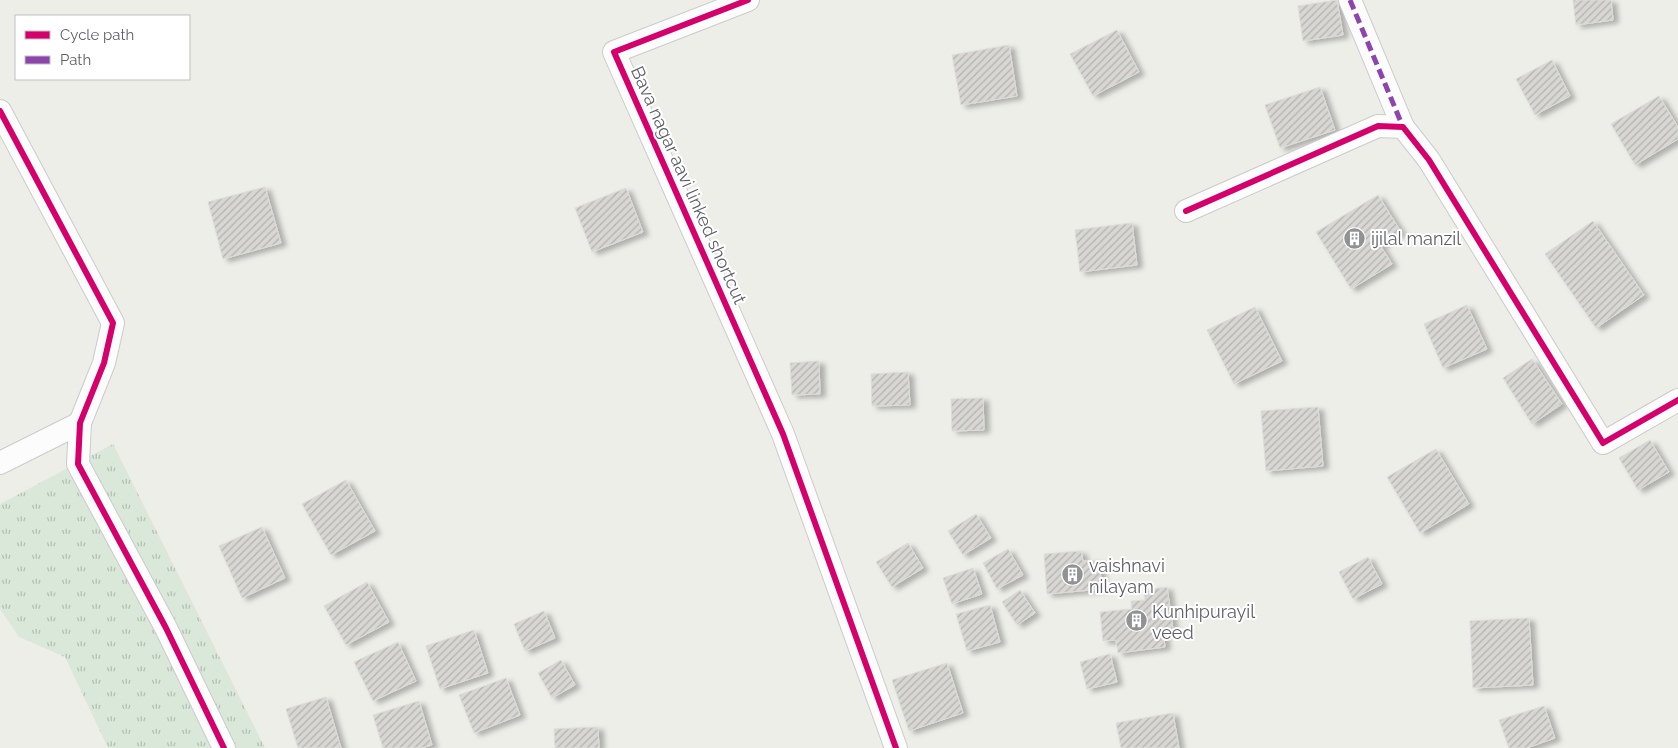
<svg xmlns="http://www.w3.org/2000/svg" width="1678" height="748" font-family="Raleway,sans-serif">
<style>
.park{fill:url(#park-tufts)}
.building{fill:url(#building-hatch);stroke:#dddcd8;filter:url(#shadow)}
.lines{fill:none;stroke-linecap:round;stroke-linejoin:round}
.minor-casing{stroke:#cbcbcb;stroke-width:24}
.minor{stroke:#fcfcfc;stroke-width:22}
.quiet{stroke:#8e44ad;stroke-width:5;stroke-dasharray:10 5;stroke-linecap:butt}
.cycleway-casing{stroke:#fff;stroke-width:9}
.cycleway{stroke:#d6006c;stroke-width:6}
.labels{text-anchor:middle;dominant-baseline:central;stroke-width:4;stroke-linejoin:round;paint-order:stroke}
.street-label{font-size:18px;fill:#5f6166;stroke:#fff}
.poi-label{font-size:18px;fill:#5f6166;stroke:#fff;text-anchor:start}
</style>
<defs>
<pattern id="park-tufts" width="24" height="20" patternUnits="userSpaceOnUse" patternTransform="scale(1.25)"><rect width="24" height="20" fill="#d9e8d8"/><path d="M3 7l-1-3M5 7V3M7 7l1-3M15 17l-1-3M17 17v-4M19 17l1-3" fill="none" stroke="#b3bfb3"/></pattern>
<pattern id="building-hatch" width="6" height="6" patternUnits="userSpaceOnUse" patternTransform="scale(1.25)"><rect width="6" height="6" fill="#d8d7d4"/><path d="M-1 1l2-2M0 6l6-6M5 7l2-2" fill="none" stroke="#b2b2b0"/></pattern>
<filter id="shadow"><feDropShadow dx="5.5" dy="3" stdDeviation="2.5" flood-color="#0004"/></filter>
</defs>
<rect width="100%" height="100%" fill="#eeeee9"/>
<polygon class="park" points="113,444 265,748 108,748 65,657 19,637 0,609 0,504"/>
<g class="building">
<polygon points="1337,0 1343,35 1303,41 1298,6"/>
<polygon points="1573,0 1611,0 1613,20 1576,25"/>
<polygon points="1117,30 1139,72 1093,96 1070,54"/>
<polygon points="1009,45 1017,96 961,105 952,55"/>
<polygon points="1552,60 1570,96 1535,115 1516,79"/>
<polygon points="1320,87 1335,130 1280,148 1265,105"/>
<polygon points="1659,96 1678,127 1678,139 1635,165 1611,124"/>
<polygon points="265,187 281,243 223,259 208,202"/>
<polygon points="626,188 643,232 592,252 575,208"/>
<polygon points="1378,195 1401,232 1380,245 1392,264 1351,289 1316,232"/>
<polygon points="1593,221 1644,295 1596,328 1545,254"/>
<polygon points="1132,223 1137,265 1080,272 1075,230"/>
<polygon points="1467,305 1487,349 1443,368 1424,324"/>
<polygon points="1255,307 1282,361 1234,384 1207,330"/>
<polygon points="1532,359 1562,404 1532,424 1503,378"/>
<polygon points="819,361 820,394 792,395 790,363"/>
<polygon points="908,372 910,405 872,406 871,374"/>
<polygon points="983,398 984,430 952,431 951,399"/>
<polygon points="1318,407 1323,466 1266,471 1261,411"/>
<polygon points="1650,440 1669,472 1638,490 1619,458"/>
<polygon points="1436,449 1469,504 1420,533 1387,477"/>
<polygon points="346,480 375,531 331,555 302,504"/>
<polygon points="976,514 991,538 963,555 948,531"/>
<polygon points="262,527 285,578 242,598 219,546"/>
<polygon points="908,543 923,568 892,587 876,562"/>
<polygon points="1008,549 1023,575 997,589 983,563"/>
<polygon points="1081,551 1083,561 1099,560 1102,589 1047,594 1044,554"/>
<polygon points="1368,557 1382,584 1353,599 1339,572"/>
<polygon points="973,568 982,594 952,604 943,578"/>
<polygon points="367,582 389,622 346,645 324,606"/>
<polygon points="1167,587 1173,629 1163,630 1165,647 1118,653 1116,640 1103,641 1100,612 1132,609 1131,601 1145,600 1144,590"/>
<polygon points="1020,590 1035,613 1017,625 1002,602"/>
<polygon points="990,605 1000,642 967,651 956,614"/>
<polygon points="544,611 555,638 525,651 514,624"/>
<polygon points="1529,618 1533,685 1473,688 1470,621"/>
<polygon points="474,630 488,673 440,689 426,646"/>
<polygon points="398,642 416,681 373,701 354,662"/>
<polygon points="1110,654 1117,682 1087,689 1080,662"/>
<polygon points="561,660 575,685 552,698 538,673"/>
<polygon points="947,663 963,713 909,731 892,680"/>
<polygon points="506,678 520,715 474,733 459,695"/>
<polygon points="326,697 341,748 298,748 286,709"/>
<polygon points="419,701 432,745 421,748 383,748 373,715"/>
<polygon points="1544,706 1555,738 1527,748 1509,748 1499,720"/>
<polygon points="1173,713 1179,748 1121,748 1116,723"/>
<polygon points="598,727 599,748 555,748 554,729"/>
</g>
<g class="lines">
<defs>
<g id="minor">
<polyline points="748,0 614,52 783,434 896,748"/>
<polyline points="1350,0 1403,127"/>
<polyline points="0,111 113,323 104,363 80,423 78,464 166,628 224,748"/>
<polyline points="1186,211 1378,126 1403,127 1429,160 1603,443 1678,400"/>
<polyline points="0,463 80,423"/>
</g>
</defs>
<use href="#minor" class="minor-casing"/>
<use href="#minor" class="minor"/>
<polyline class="quiet" points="1350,0 1403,127"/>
<defs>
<g id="cycleway">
<polyline points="748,0 614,52 783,434 896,748"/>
<polyline points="0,111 113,323 104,363 80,423 78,464 166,628 224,748"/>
<polyline points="1186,211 1378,126 1403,127 1429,160 1603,443 1678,400"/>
</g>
</defs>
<use href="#cycleway" class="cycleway-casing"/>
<use href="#cycleway" class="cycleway"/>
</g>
<defs>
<symbol id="building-disc" viewBox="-11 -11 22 22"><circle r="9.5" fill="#919294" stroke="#fff"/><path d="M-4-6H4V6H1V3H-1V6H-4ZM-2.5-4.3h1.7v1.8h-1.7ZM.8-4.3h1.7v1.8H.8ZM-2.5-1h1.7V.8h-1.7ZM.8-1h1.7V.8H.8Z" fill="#fff"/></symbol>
</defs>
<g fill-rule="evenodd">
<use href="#building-disc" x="1342" y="226" width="25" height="25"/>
<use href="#building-disc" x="1060" y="562" width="25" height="25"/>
<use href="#building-disc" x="1124" y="608" width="25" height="25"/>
</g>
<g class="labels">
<g class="street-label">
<text transform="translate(689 185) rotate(66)">Bava nagar aavi linked shortcut</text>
</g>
<g class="poi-label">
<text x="1371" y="238">ijilal manzil</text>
<text x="1089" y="565">vaishnavi<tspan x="1089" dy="21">nilayam</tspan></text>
<text x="1152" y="611">Kunhipurayil<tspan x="1152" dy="21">veed</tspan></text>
</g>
</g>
<rect x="15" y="15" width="175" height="65" fill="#ffffff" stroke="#bfc0c2"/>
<rect x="25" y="31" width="25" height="8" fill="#d6006c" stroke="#bfc0c2"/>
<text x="60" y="40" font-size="15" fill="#5f6166">Cycle path</text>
<rect x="25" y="56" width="25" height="8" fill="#8e44ad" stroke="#bfc0c2"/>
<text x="60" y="65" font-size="15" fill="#5f6166">Path</text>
</svg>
